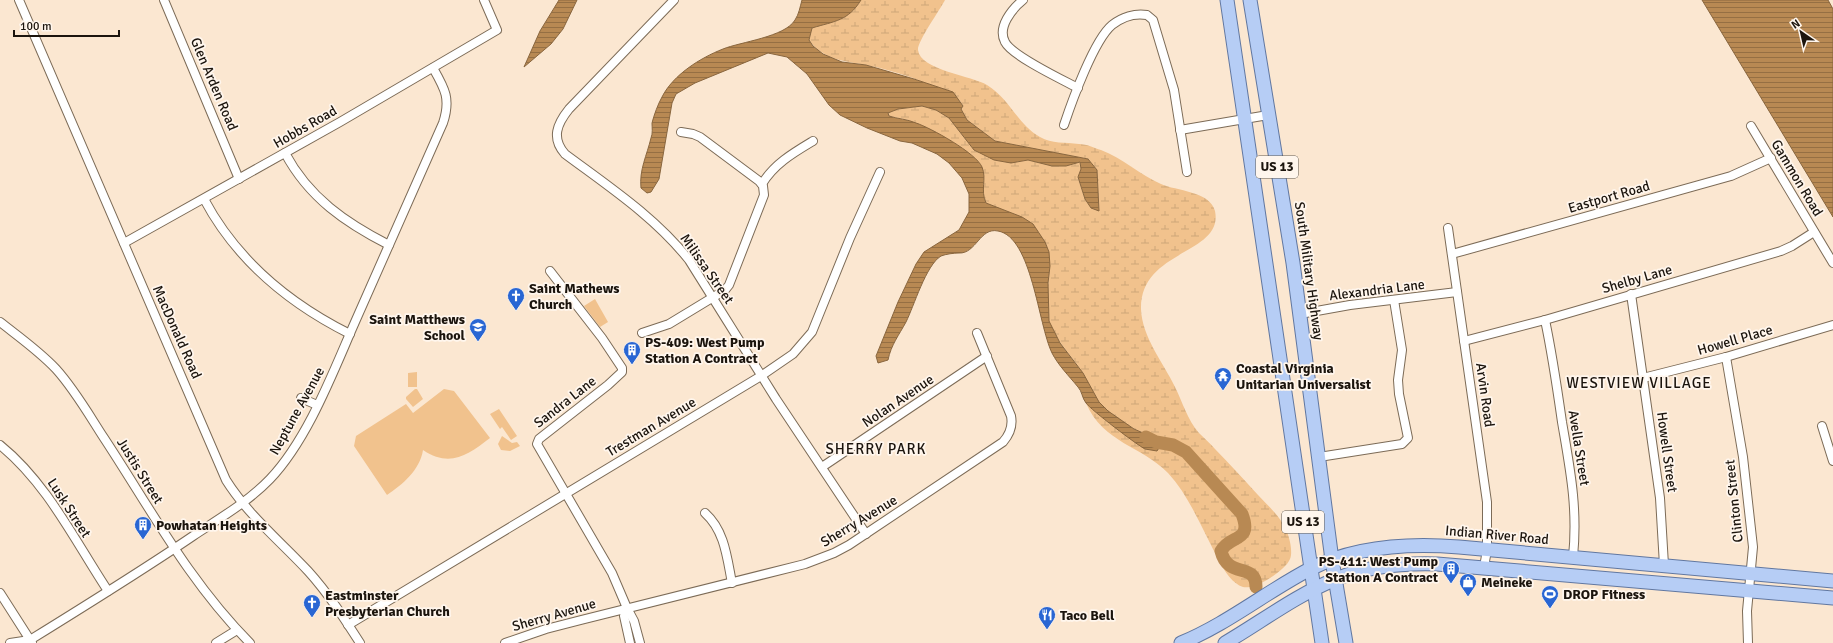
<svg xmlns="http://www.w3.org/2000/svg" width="1833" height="643" font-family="Signika,sans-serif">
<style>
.wetland{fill:url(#wetland-marsh)}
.park{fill:#f1c28d}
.water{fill:url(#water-rules);stroke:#89663e}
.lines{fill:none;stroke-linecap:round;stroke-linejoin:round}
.river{stroke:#b88953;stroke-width:13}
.minor-casing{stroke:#7c6b57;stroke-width:10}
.primary-casing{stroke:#6177a0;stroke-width:15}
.minor{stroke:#fff;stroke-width:8}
.primary{stroke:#b6cdf5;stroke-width:13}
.labels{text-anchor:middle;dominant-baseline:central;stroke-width:3.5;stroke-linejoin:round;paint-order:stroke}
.shield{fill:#fff6ed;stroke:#5f5850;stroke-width:1}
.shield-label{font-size:13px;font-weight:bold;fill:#1b140d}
.street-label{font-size:14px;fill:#1b140d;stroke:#fff6ed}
.poi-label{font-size:14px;font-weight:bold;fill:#1b140d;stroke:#fff6ed;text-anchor:start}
.neighbourhood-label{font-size:15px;letter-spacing:1px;fill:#1b140d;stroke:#fff6ed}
</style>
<defs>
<pattern id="wetland-marsh" width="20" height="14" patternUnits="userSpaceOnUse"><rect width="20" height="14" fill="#f1c28d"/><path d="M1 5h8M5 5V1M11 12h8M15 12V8" fill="none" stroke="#cea678"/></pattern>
<pattern id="water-rules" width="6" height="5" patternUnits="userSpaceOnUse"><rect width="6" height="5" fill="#b88953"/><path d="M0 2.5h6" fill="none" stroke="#956f43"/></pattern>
</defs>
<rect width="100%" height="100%" fill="#fbe7d1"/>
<path class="wetland" d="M861,0H945C940,10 917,42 918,50C920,70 973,76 987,85C1009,98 1018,125 1040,137C1052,144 1065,142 1079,144C1087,144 1094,148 1101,150C1123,158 1140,175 1161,184C1176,191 1210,191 1215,211C1224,255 1140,249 1141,309C1142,337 1163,362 1175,387C1183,403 1187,419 1199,433C1204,438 1210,443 1215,449C1230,464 1244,480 1258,495C1272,510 1286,521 1290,542C1291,547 1292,554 1290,559C1286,570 1255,590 1243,587C1233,584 1224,571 1220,562C1203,532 1191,498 1168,473C1142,446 1103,443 1086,403L1108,422L1145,449L1159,439C1139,432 1111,420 1098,401C1090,388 1084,374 1075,362C1067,351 1052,334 1049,321C1046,305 1048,282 1050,266L986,203L982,194L984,181L908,120L889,116L888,113L898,109L922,106L936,110L949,118L974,150L1011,163L1028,160L1052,166H1066L1080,162L1081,169L1078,178L1085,199L1091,208L1099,210L1097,170L1088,159L995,141L967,120L961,109L963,106L960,101C945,93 929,84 913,78C898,73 882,68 866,65C845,61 823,60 809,40L812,28C834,21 848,21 861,0Z"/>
<g class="park">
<polygon points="595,299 608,322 600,327 584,306"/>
<polygon points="417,372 417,387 408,387 408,373"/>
<polygon points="415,389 417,389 423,399 413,407 406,399 406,397"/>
<path d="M444,389L454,391L490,438C468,455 450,468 423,450C420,470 402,485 387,495L354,446L356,436L406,404L413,413Z"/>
<polygon points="499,409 517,436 511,440 502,427 500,429 490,414"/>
<polygon points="502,436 512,443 517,442 520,446 510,451 501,450 498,444"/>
</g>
<g class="water">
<polygon points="559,0 577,0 563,29 551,44 524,67 540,31"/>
<path d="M802,0H861C848,21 835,21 812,28L809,40L813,46L823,54L842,62L866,65L914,79L953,92L963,106L961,109L967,120L995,141L1088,159L1097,170L1099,211L1091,208L1085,199L1078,177L1081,169L1080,162L1066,166H1052L1028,160L1011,163L994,160L974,150L949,118L936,110L922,106L898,109L888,113L889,116C898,119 907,119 916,123C931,128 976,153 982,167C987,179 980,190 986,203L1022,217L1033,224L1045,242L1049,252L1050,266L1048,283L1049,321L1060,343L1083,373L1099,402L1108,411L1134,429L1159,440L1162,443L1157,451C1153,450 1149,450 1145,449C1137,445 1091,410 1086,403C1082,398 1082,391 1078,387C1069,376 1058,365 1052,353C1038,324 1032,237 998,231C980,227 976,254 959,253C954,253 946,254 941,256C926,265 914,306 906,322C899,335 891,345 888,360L878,363L876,356L898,302L916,264L924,252L959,230L969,212V194L962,178L949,163L937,154L912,143L900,141L867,128L840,115L829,105L807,74L787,57L768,53L695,83L676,94L672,103L659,179L651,192L647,193L641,188C639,170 647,155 651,138C653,133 652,128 652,123C654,115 658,104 662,97C673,75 700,58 723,49C740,42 785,37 795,20C799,14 800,7 802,0Z"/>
<polygon points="1702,0 1828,0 1833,9 1833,217"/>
</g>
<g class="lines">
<path class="river" d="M1146,437L1156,442L1173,445L1186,452L1242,514C1253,543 1230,534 1221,551C1228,580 1256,561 1256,587"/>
<defs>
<g id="minor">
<path d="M19,0L226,480C248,515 280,541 308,571C328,593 344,618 360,643"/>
<polyline points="164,0 239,179"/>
<path d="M674,0L569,109C557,124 551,138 565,154C608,186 655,217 689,260L776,399L866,534"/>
<path d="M1023,0C1012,9 997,27 1005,42C1012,56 1063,80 1078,88"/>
<path d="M1064,125C1072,101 1094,40 1112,25C1122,17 1135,13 1147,15L1153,20L1174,90L1187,172"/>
<polyline points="1751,126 1833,263"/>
<polyline points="1180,130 1268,115"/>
<path d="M285,153C309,198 346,223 389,245"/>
<path d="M762,184C774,164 793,153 813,141"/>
<path d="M204,199C237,261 288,303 350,334"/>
<polyline points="1448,228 1487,502 1487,550 1484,567"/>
<polyline points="124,243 340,122 497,30 484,0"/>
<polyline points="1452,254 1731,176 1771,158"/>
<polyline points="550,271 602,338 622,368 622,372 608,385 539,439 537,444 612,573 627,608 634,621 640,643"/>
<polyline points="1631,294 1660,498 1664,565"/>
<polyline points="1300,314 1350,305 1457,292"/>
<path d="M1545,320C1552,353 1557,387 1562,422C1570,469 1578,508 1573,557"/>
<path d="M0,322C19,337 39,351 56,369C75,390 89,415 104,438C150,508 190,583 250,643"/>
<polyline points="642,333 669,324 725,290 729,285 764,195 763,186 759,181 700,137 693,134 681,132"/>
<polyline points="1464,341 1545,320 1781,251 1792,246 1814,232"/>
<polyline points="1726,357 1743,457 1753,547 1747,611 1748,643"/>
<polyline points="1643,378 1726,357 1833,325"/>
<polyline points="301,398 317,405"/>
<polyline points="1822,426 1833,461"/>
<path d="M0,445C47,483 75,541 108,591"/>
<polyline points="1319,457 1402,444 1408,438 1399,394 1398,380 1402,350 1394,300"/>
<polyline points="822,467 987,356"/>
<path d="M705,513C725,531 727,558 732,583"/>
<polyline points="0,593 32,643"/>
<polyline points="627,608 624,616 630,643"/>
<polyline points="348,625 761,376 793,354 812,332 850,238 880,172"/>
<path d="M10,643L30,640C85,606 140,572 193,536C220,518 248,502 270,479C308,439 333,372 355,322C384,256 414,190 443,123C451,99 445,89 433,68"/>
<polyline points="216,643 237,630"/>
<path d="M505,643L546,629L581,620L805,564L834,553L849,545L1003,442C1010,434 1013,426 1011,416L977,333"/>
</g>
<g id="primary">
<polyline points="1227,0 1322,643"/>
<polyline points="1250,0 1293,263 1332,560 1346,643"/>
<path d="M1181,643C1227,624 1266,592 1310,569C1355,546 1410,543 1459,547L1833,581"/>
<path d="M1225,643C1261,622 1296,595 1336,579C1368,566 1403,563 1437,564L1833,598"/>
</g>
</defs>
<use href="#minor" class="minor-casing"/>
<use href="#primary" class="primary-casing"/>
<use href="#minor" class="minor"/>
<use href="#primary" class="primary"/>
</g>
<defs>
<symbol id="church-pin" viewBox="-11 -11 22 30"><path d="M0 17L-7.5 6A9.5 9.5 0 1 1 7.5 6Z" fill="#2966d3" stroke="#fff6ed"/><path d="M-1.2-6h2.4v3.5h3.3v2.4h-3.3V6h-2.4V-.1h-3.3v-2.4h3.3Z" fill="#fff"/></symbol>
<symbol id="school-pin" viewBox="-11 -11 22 30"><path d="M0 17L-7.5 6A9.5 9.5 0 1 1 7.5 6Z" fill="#2966d3" stroke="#fff6ed"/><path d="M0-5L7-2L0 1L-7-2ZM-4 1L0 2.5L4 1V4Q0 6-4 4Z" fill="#fff"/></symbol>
<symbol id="building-pin" viewBox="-11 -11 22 30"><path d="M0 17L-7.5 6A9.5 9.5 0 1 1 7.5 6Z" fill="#2966d3" stroke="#fff6ed"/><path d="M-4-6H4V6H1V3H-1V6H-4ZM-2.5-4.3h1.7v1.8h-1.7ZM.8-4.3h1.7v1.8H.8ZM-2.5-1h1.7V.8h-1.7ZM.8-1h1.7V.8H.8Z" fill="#fff"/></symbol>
<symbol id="temple-pin" viewBox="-11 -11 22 30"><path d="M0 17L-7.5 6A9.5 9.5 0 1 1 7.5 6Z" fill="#2966d3" stroke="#fff6ed"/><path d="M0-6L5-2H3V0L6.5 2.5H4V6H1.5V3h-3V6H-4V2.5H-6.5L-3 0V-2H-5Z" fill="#fff"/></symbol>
<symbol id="shop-pin" viewBox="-11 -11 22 30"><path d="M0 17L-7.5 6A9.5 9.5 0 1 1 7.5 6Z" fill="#2966d3" stroke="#fff6ed"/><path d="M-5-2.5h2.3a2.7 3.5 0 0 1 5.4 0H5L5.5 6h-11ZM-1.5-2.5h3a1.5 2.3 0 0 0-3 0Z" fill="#fff"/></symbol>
<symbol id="stadium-pin" viewBox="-11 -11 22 30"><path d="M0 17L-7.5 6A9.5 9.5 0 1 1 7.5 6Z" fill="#2966d3" stroke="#fff6ed"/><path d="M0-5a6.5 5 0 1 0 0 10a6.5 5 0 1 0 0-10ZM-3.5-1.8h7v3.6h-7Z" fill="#fff"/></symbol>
<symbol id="restaurant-pin" viewBox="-11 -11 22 30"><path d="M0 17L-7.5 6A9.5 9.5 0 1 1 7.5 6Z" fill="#2966d3" stroke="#fff6ed"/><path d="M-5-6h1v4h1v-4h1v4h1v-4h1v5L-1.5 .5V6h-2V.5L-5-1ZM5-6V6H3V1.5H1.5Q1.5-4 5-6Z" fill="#fff"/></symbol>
</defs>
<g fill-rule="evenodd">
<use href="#church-pin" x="506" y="286" width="20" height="27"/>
<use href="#school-pin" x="468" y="317" width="20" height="27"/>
<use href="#building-pin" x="622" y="340" width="20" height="27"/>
<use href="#temple-pin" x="1213" y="366" width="20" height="27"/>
<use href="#building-pin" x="133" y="515" width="20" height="27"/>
<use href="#building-pin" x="1441" y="559" width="20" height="27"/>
<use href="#shop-pin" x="1458" y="572" width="20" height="27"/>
<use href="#stadium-pin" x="1540" y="584" width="20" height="27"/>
<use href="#church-pin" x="302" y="593" width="20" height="27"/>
<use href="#restaurant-pin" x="1037" y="605" width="20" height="27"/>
</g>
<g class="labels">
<g class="shield">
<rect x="1256" y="156" width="42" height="22" rx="3"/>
<rect x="1282" y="511" width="42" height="22" rx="3"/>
</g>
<g class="shield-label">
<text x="1277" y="167">US 13</text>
<text x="1303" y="522">US 13</text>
</g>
<g class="street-label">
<text transform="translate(214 84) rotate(67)">Glen Arden Road</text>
<text transform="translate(305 127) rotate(-30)">Hobbs Road</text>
<text transform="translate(1797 178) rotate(59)">Gammon Road</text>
<text transform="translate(1609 197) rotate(-16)">Eastport Road</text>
<text transform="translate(707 269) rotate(55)">Milissa Street</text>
<text transform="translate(1309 271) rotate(82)">South Military Highway</text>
<text transform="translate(1637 279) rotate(-16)">Shelby Lane</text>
<text transform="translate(1377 290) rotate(-7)">Alexandria Lane</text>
<text transform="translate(177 332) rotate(66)">MacDonald Road</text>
<text transform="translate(1735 340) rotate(-16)">Howell Place</text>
<text transform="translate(1485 395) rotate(82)">Arvin Road</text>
<text transform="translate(898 401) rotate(-34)">Nolan Avenue</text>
<text transform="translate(565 402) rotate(-38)">Sandra Lane</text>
<text transform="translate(297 411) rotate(-61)">Neptune Avenue</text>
<text transform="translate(651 427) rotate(-31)">Trestman Avenue</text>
<text transform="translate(1579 448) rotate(81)">Avella Street</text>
<text transform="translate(1667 452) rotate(82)">Howell Street</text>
<text transform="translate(140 471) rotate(58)">Justis Street</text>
<text transform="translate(1734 501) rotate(-96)">Clinton Street</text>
<text transform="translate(69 508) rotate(57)">Lusk Street</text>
<text transform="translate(859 521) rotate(-31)">Sherry Avenue</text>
<text transform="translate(1497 535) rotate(5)">Indian River Road</text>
<text transform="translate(554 615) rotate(-16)">Sherry Avenue</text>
</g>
<g class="poi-label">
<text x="529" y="288">Saint Mathews<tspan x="529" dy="16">Church</tspan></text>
<text x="465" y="319" text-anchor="end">Saint Matthews<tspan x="465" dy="16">School</tspan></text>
<text x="645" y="342">PS-409: West Pump<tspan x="645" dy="16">Station A Contract</tspan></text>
<text x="1236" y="368">Coastal Virginia<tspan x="1236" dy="16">Unitarian Universalist</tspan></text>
<text x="156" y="525">Powhatan Heights</text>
<text x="1438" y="561" text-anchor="end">PS-411: West Pump<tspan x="1438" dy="16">Station A Contract</tspan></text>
<text x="1481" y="582">Meineke</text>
<text x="1563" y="594">DROP Fitness</text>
<text x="325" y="595">Eastminster<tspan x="325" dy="16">Presbyterian Church</tspan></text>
<text x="1060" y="615">Taco Bell</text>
</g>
<g class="neighbourhood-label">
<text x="1639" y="383">WESTVIEW VILLAGE</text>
<text x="876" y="449">SHERRY PARK</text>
</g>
</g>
<g transform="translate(1801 32) rotate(326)" stroke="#fff6ed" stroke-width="3" paint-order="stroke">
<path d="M0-3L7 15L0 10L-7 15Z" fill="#1b140d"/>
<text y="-6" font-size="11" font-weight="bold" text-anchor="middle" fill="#1b140d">N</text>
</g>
<path d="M14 30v6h105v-6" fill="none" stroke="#1b140d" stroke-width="2"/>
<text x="20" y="30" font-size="12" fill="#1b140d" stroke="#fff6ed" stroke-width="3" paint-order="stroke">100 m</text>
</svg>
